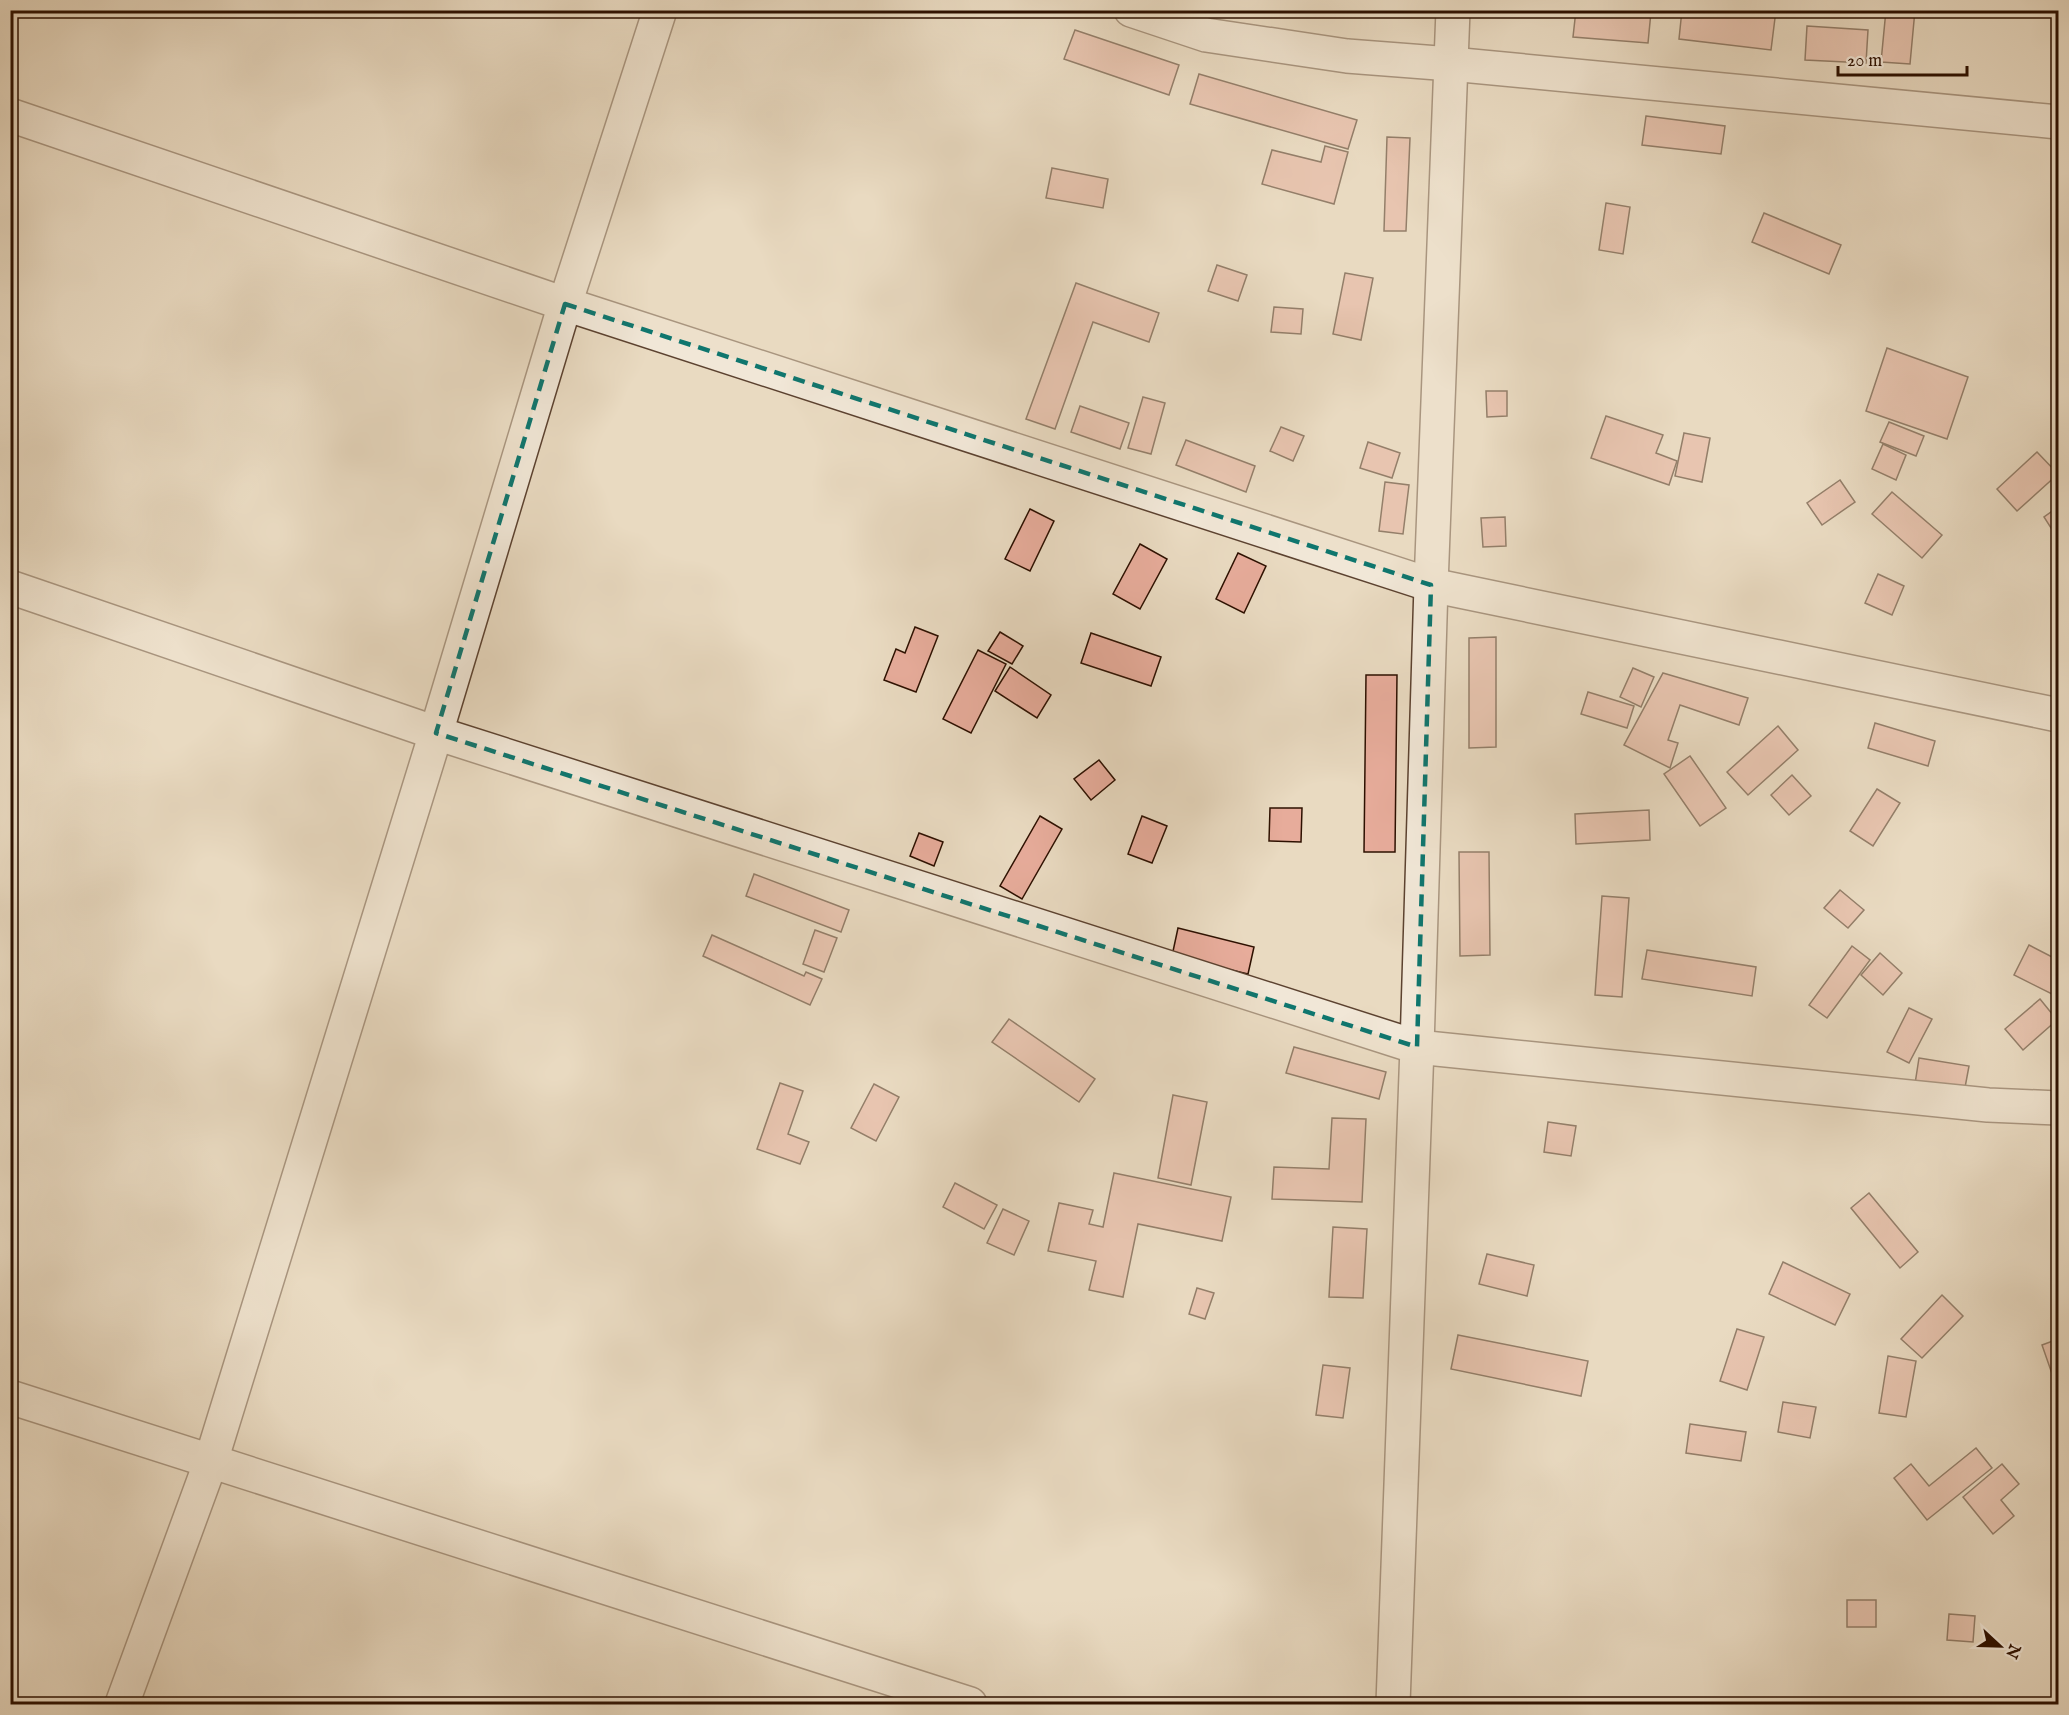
<svg xmlns="http://www.w3.org/2000/svg" width="2069" height="1715" font-family="'IM FELL English',serif">
<style>
.building{fill:#e7ac9b;stroke:#2d1000;stroke-width:1.5}
.lines{fill:none;stroke-linecap:round;stroke-linejoin:round}
.street-casing{stroke:#5c4230;stroke-width:36}
.street{stroke:#f1e7d7;stroke-width:33}
.marked{fill:none;stroke:#0f766e;stroke-width:4.5;stroke-dasharray:12 8;stroke-linejoin:round}
</style>
<rect width="100%" height="100%" fill="#e9dac1"/>
<filter id="stains"><feTurbulence type="fractalNoise" baseFrequency=".00333" numOctaves="4"/><feColorMatrix values="0 0 0 0 .2 0 0 0 0 .09 0 0 0 0 .02 0 0 0 .5 -.17"/></filter>
<radialGradient id="worn" r=".72"><stop offset=".6" stop-color="#630" stop-opacity="0"/><stop offset="1" stop-color="#630" stop-opacity=".3"/></radialGradient>
<g class="building">
<polygon points="1576,10 1651,12 1648,43 1573,37"/>
<polygon points="1682,10 1776,10 1771,50 1679,39"/>
<polygon points="1886,10 1915,10 1910,64 1881,62"/>
<polygon points="1967,10 1989,10 1988,17 1966,16"/>
<polygon points="1807,26 1868,30 1866,63 1805,60"/>
<polygon points="1075,30 1179,65 1169,95 1064,59"/>
<polygon points="1199,74 1357,120 1348,149 1190,104"/>
<polygon points="1646,116 1725,126 1721,154 1642,145"/>
<polygon points="1387,137 1410,138 1406,231 1384,231"/>
<polygon points="1325,146 1348,152 1334,204 1262,184 1272,150 1321,162"/>
<polygon points="1052,168 1108,179 1103,208 1046,198"/>
<polygon points="1606,203 1630,207 1623,254 1599,250"/>
<polygon points="1764,213 1841,245 1829,274 1752,242"/>
<polygon points="1217,265 1247,275 1238,301 1208,291"/>
<polygon points="1345,273 1373,278 1361,340 1333,334"/>
<polygon points="1076,283 1159,313 1149,342 1093,322 1055,429 1026,419"/>
<polygon points="1274,307 1303,309 1301,334 1271,332"/>
<polygon points="1887,348 1968,377 1947,439 1866,411"/>
<polygon points="1486,391 1507,391 1507,416 1487,417"/>
<polygon points="1143,397 1165,403 1151,454 1128,448"/>
<polygon points="1080,406 1129,423 1120,449 1071,432"/>
<polygon points="1606,416 1663,435 1656,453 1677,461 1669,485 1591,458"/>
<polygon points="1889,422 1924,436 1916,456 1880,442"/>
<polygon points="1281,427 1304,436 1293,461 1270,451"/>
<polygon points="1684,433 1710,438 1702,482 1675,476"/>
<polygon points="1186,440 1255,466 1246,492 1176,465"/>
<polygon points="1368,442 1400,453 1392,478 1360,468"/>
<polygon points="1883,444 1906,455 1896,480 1872,469"/>
<polygon points="2037,452 2058,474 2017,511 1997,489"/>
<polygon points="1840,480 1855,502 1822,525 1807,503"/>
<polygon points="1385,482 1409,485 1403,534 1379,531"/>
<polygon points="1892,492 1942,535 1922,558 1872,514"/>
<polygon points="2058,507 2058,539 2044,517"/>
<polygon points="1030,509 1054,521 1030,571 1005,559"/>
<polygon points="1505,517 1506,546 1483,547 1481,518"/>
<polygon points="1140,544 1167,559 1140,609 1113,594"/>
<polygon points="1238,553 1266,566 1244,613 1216,599"/>
<polygon points="1878,574 1904,586 1892,615 1865,603"/>
<polygon points="915,627 938,636 916,692 884,680 896,649 905,653"/>
<polygon points="1000,632 1023,646 1012,664 988,651"/>
<polygon points="1091,633 1161,657 1151,686 1081,663"/>
<polygon points="1496,637 1496,747 1469,748 1469,638"/>
<polygon points="978,650 1006,664 971,733 943,719"/>
<polygon points="1010,667 1051,695 1037,718 995,691"/>
<polygon points="1633,668 1654,677 1641,707 1620,697"/>
<polygon points="1663,673 1748,698 1739,725 1680,705 1668,740 1678,743 1670,768 1624,745"/>
<polygon points="1366,675 1397,675 1395,852 1364,852"/>
<polygon points="1588,692 1634,706 1627,728 1581,714"/>
<polygon points="1875,723 1935,741 1928,766 1868,748"/>
<polygon points="1778,726 1798,750 1748,795 1727,772"/>
<polygon points="1690,756 1726,808 1700,826 1664,774"/>
<polygon points="1099,760 1115,780 1091,800 1074,779"/>
<polygon points="1792,775 1811,796 1789,815 1771,795"/>
<polygon points="1877,789 1900,803 1873,846 1850,831"/>
<polygon points="1270,808 1302,808 1301,842 1269,841"/>
<polygon points="1649,810 1650,840 1576,844 1575,814"/>
<polygon points="1040,816 1062,829 1022,899 1000,886"/>
<polygon points="1142,816 1167,826 1152,863 1128,854"/>
<polygon points="919,833 943,842 934,866 910,856"/>
<polygon points="1459,852 1489,852 1490,955 1460,956"/>
<polygon points="754,874 849,910 841,932 746,896"/>
<polygon points="1840,890 1864,910 1848,928 1824,908"/>
<polygon points="1602,896 1629,898 1622,997 1595,995"/>
<polygon points="1178,928 1254,947 1248,974 1172,956"/>
<polygon points="815,930 837,938 824,972 803,964"/>
<polygon points="712,935 804,976 806,972 822,979 810,1005 703,956"/>
<polygon points="2029,945 2058,960 2058,997 2014,975"/>
<polygon points="1852,946 1870,960 1827,1018 1809,1005"/>
<polygon points="1647,950 1756,967 1752,996 1642,979"/>
<polygon points="1880,953 1902,973 1883,995 1861,975"/>
<polygon points="2040,999 2057,1020 2023,1050 2005,1029"/>
<polygon points="1909,1008 1932,1019 1909,1063 1887,1052"/>
<polygon points="1009,1019 1095,1079 1079,1102 992,1042"/>
<polygon points="1294,1047 1386,1072 1379,1099 1286,1073"/>
<polygon points="1919,1058 1969,1066 1964,1093 1915,1084"/>
<polygon points="780,1083 803,1091 788,1134 809,1142 800,1164 757,1149"/>
<polygon points="874,1084 899,1097 876,1141 851,1128"/>
<polygon points="1173,1095 1207,1102 1191,1185 1158,1178"/>
<polygon points="1332,1118 1366,1119 1362,1202 1272,1199 1274,1167 1329,1169"/>
<polygon points="1548,1122 1576,1126 1571,1156 1544,1152"/>
<polygon points="1114,1173 1231,1197 1222,1241 1138,1224 1123,1297 1089,1290 1096,1261 1048,1251 1059,1203 1093,1210 1089,1224 1103,1227"/>
<polygon points="955,1183 997,1205 984,1229 943,1207"/>
<polygon points="1869,1193 1918,1252 1900,1268 1851,1208"/>
<polygon points="1003,1209 1029,1221 1014,1255 987,1243"/>
<polygon points="1333,1227 1367,1229 1363,1298 1329,1297"/>
<polygon points="1487,1254 1534,1265 1527,1296 1479,1284"/>
<polygon points="1783,1262 1850,1294 1835,1325 1769,1294"/>
<polygon points="1197,1288 1214,1293 1205,1319 1189,1314"/>
<polygon points="1942,1295 1963,1316 1922,1358 1901,1339"/>
<polygon points="1737,1329 1764,1337 1747,1390 1720,1381"/>
<polygon points="1458,1335 1588,1361 1581,1396 1451,1369"/>
<polygon points="2058,1339 2058,1391 2042,1345"/>
<polygon points="1888,1356 1916,1361 1906,1417 1879,1413"/>
<polygon points="1323,1365 1350,1368 1343,1418 1316,1415"/>
<polygon points="1783,1402 1816,1407 1810,1438 1778,1432"/>
<polygon points="1690,1424 1746,1432 1741,1461 1686,1453"/>
<polygon points="1976,1448 1992,1468 1927,1520 1894,1478 1911,1464 1929,1486"/>
<polygon points="2002,1464 2019,1484 2001,1500 2014,1516 1993,1534 1963,1497"/>
<rect x="1847" y="1600" width="29" height="27"/>
<polygon points="1949,1614 1975,1616 1973,1642 1947,1640"/>
<polygon points="2058,1682 2058,1704 2050,1704"/>
</g>
<g class="lines">
<defs>
<g id="street">
<polyline points="1131,10 1206,35 1347,56 1451,64 2058,122"/>
<polyline points="10,115 565,304 1431,585 2058,715"/>
<polyline points="10,587 436,733 1417,1047 1988,1105 2058,1108"/>
<polyline points="10,1397 970,1704"/>
<polyline points="122,1704 211,1461 436,733 565,304 660,10"/>
<polyline points="1393,1704 1417,1047 1431,585 1453,10"/>
</g>
</defs>
<use href="#street" class="street-casing"/>
<use href="#street" class="street"/>
</g>
<path d="M0 0H2069V1715H0ZM565,304L1431,585L1417,1047L436,733Z" fill="#e9dac1" fill-opacity=".55" fill-rule="evenodd"/>
<path class="marked" d="M565,304L1431,585L1417,1047L436,733Z"/>
<rect width="2069" height="1715" fill="none" stroke="#e9dac1" stroke-width="36"/>
<rect x="12" y="12" width="2045" height="1691" fill="none" stroke="#2d1000" stroke-width="3"/>
<rect x="18" y="18" width="2033" height="1679" fill="none" stroke="#2d1000" stroke-width="1.5"/>
<g transform="translate(2000 1646) rotate(112)" stroke="#f1e7d7" stroke-width="4.5" paint-order="stroke">
<path d="M0-4.5L10 22L0 15L-10 22Z" fill="#2d1000"/>
<text y="-9" font-size="16" font-weight="bold" text-anchor="middle" fill="#2d1000">N</text>
</g>
<path d="M1838 66v9h129v-9" fill="none" stroke="#2d1000" stroke-width="3"/>
<text x="1847" y="66" font-size="18" fill="#2d1000" stroke="#f1e7d7" stroke-width="4.5" paint-order="stroke">20 m</text>
<rect width="100%" height="100%" filter="url(#stains)"/>
<rect width="100%" height="100%" fill="url(#worn)"/>
</svg>
